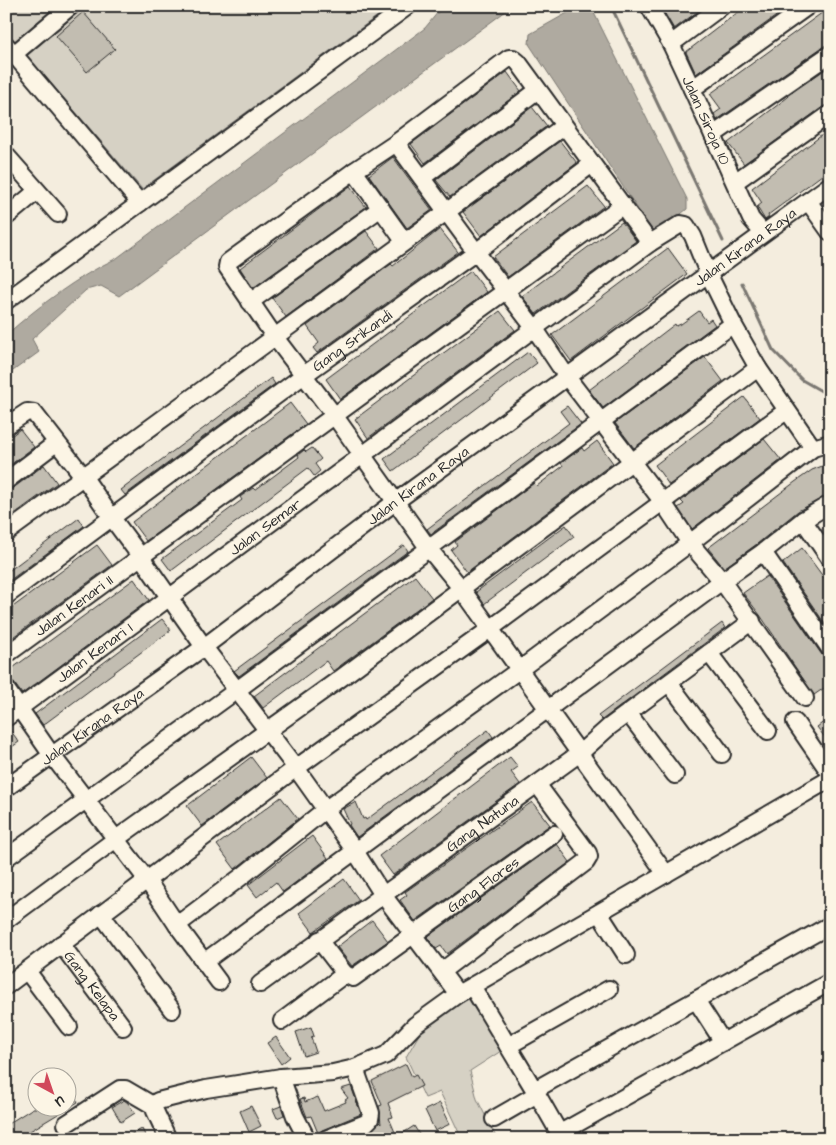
<svg xmlns="http://www.w3.org/2000/svg" width="836" height="1145" font-family="'Architects Daughter',sans-serif">
<style>
.green{fill:#d6d1c4;stroke:#807e78}
.water{fill:#afaaa0;stroke:#7a7771}
.lines{fill:none;stroke-linecap:round;stroke-linejoin:round}
.stream{stroke:#7a7771;stroke-width:3}
.building{fill:#c2bdb1;stroke:#2b2b2b}
.minor-casing{stroke:#2b2b2b;stroke-width:20}
.minor{stroke:#fcf5e5;stroke-width:16}
.labels{text-anchor:middle;dominant-baseline:central;stroke-width:4.5;stroke-linejoin:round;paint-order:stroke}
.street-label{font-size:15px;fill:#2b2b2b;stroke:#fcf5e5}
</style>
<rect width="100%" height="100%" fill="#f4edde"/>
<filter id="ink" filterUnits="userSpaceOnUse"><feTurbulence type="fractalNoise" baseFrequency=".02" numOctaves="2"/><feDisplacementMap in="SourceGraphic" scale="10" xChannelSelector="R" yChannelSelector="G"/><feConvolveMatrix kernelMatrix="1 2 1 2 8 2 1 2 1" color-interpolation-filters="sRGB"/></filter>
<g filter="url(#ink)">
<g class="green">
<polygon points="6,6 391,6 142,189 6,31"/>
<polygon points="471,995 501,1051 470,1071 477,1099 497,1139 462,1139 440,1092 425,1098 406,1057 421,1031 455,1003"/>
</g>
<g class="water">
<path d="M443,6H509L510,8L119,296L101,286L86,290L32,339L39,352L6,376V335C40,305 77,277 117,258L425,28Z"/>
<polygon points="578,7 592,9 687,199 687,209 659,232 651,229 529,44 530,34"/>
</g>
<g class="lines">
<g class="stream">
<polyline points="611,6 723,241"/>
<polyline points="742,283 773,350 802,380 830,396"/>
</g>
</g>
<g class="building">
<polygon points="663,6 705,6 674,29 661,7"/>
<polygon points="746,6 790,6 696,74 686,52"/>
<polygon points="830,7 830,44 824,46 717,120 714,114 721,109 710,94"/>
<polygon points="83,12 115,49 87,72 56,36"/>
<polygon points="830,66 830,104 824,106 744,164 728,143 788,97 787,96"/>
<polygon points="507,72 521,91 425,163 411,144"/>
<polygon points="532,107 547,126 450,197 436,180"/>
<polygon points="830,129 830,169 768,215 769,217 765,220 757,207 762,203 752,188"/>
<polygon points="560,141 577,163 481,236 463,212"/>
<polygon points="393,157 432,210 407,228 369,175"/>
<polygon points="350,186 366,207 253,288 240,268"/>
<polygon points="588,186 604,206 508,277 493,257"/>
<polygon points="622,222 636,241 536,314 522,296"/>
<polygon points="440,229 458,252 317,353 313,348 319,343 307,326 391,264 393,266"/>
<polygon points="366,231 379,248 286,317 272,298"/>
<polygon points="668,248 687,274 571,361 552,335"/>
<polygon points="471,271 487,292 340,399 326,379"/>
<polygon points="500,311 515,330 368,438 355,419"/>
<polygon points="699,311 707,322 711,319 715,325 603,408 589,390 675,324 676,326 681,324"/>
<polygon points="528,352 537,363 393,471 384,459"/>
<polygon points="705,357 723,381 634,448 615,423"/>
<polygon points="271,378 275,384 125,495 121,490"/>
<polygon points="744,397 760,418 669,485 655,465"/>
<polygon points="290,403 306,424 146,541 132,522"/>
<polygon points="567,406 581,424 431,534 427,529 569,423 560,411"/>
<polygon points="20,429 34,447 6,468 6,440"/>
<polygon points="764,439 781,460 692,529 678,508 684,504 681,501"/>
<polygon points="597,441 613,463 467,572 451,550 457,545 455,542 534,483 537,486 563,466 561,463 582,448 584,451"/>
<polygon points="312,448 321,459 315,464 320,471 314,476 308,468 171,571 162,559 242,500 240,497 253,488 255,490 299,457 298,455 304,450 306,452"/>
<polygon points="830,463 830,494 798,511 757,544 724,568 708,548 795,482 812,470"/>
<polygon points="44,465 57,483 6,520 6,491 12,489"/>
<polygon points="79,518 84,526 6,583 6,573"/>
<polygon points="566,525 574,537 484,604 476,592"/>
<polygon points="97,545 112,565 6,642 6,612"/>
<polygon points="404,545 408,551 239,676 234,671"/>
<polygon points="802,548 830,586 830,631 783,563"/>
<polygon points="415,576 432,598 333,671 326,661 263,708 254,696"/>
<polygon points="767,576 822,655 830,659 830,684 814,695 760,615 743,593"/>
<polygon points="134,579 149,600 22,694 14,683 7,679 6,673"/>
<polygon points="162,619 171,630 43,725 35,714"/>
<polygon points="722,623 725,628 602,720 598,716"/>
<polygon points="830,717 830,744 817,727"/>
<polygon points="8,727 19,742 6,751 6,728"/>
<polygon points="488,730 493,737 357,837 349,825 350,824 343,809 356,802 363,819 365,818 366,820"/>
<polygon points="251,757 267,778 202,826 187,806"/>
<polygon points="510,757 518,767 511,772 520,784 393,875 379,856"/>
<polygon points="281,797 298,819 235,869 217,845"/>
<polygon points="532,802 550,825 415,921 400,900 407,895 405,892"/>
<polygon points="312,836 328,858 283,892 276,882 257,897 248,885"/>
<polygon points="557,844 570,862 447,954 441,946 436,949 427,937"/>
<polygon points="344,879 359,900 313,932 299,913"/>
<polygon points="372,920 388,941 352,966 337,947"/>
<polygon points="311,1027 314,1036 311,1037 316,1052 304,1056 296,1032"/>
<polygon points="276,1037 290,1057 281,1064 267,1043"/>
<polygon points="406,1064 412,1077 416,1075 422,1086 388,1103 393,1117 389,1118 397,1137 414,1126 422,1139 354,1139 370,1132 379,1122 381,1124 379,1106 382,1105 372,1081"/>
<polygon points="351,1086 361,1114 322,1130 318,1133 311,1116 307,1117 300,1099 304,1098 305,1102 318,1097 324,1111 346,1102 345,1100 348,1098 341,1089"/>
<polygon points="68,1087 78,1102 25,1134 29,1139 13,1139 6,1128 6,1125 33,1108 68,1108"/>
<polygon points="124,1100 128,1103 135,1113 121,1122 112,1107"/>
<polygon points="440,1103 450,1124 435,1131 425,1110"/>
<polygon points="251,1106 261,1126 249,1132 240,1111"/>
<polygon points="281,1106 284,1115 277,1118 273,1109"/>
<polygon points="142,1129 147,1139 121,1139"/>
</g>
<g class="lines">
<defs>
<g id="minor">
<path id="s1" d="M649,6L671,44L692,89L751,219L763,233"/>
<polyline points="671,44 722,6"/>
<polyline points="6,45 140,203 408,6"/>
<polyline points="14,54 71,6"/>
<polyline points="692,89 808,6"/>
<polyline points="713,135 830,54"/>
<polyline points="396,143 476,252 535,329 567,377 662,501 690,543 722,581 805,698"/>
<polyline points="6,155 58,214"/>
<polyline points="354,171 404,241"/>
<polyline points="422,178 538,90"/>
<polyline points="735,182 830,114"/>
<polyline points="808,201 830,232"/>
<polyline points="6,217 37,191"/>
<polyline points="650,243 518,62 513,58 509,58 396,143 354,171 228,262 227,267 274,336 334,415 429,549 461,588 666,874"/>
<polyline points="6,301 140,203"/>
<polyline points="250,302 381,208"/>
<polyline points="6,426 27,412 34,413 83,476 112,518 141,557 204,647 296,768 355,851 383,895 458,994"/>
<polyline points="6,481 56,443"/>
<polyline points="803,520 830,559"/>
<polyline points="6,533 564,126"/>
<polyline points="763,552 830,649"/>
<path id="s2" d="M6,596L304,375L476,252L592,164"/>
<polyline points="709,653 768,731"/>
<path id="s3" d="M6,655L623,205"/>
<polyline points="669,683 722,754"/>
<polyline points="6,689 51,754 147,880 177,925 219,982"/>
<polyline points="628,713 675,775"/>
<path id="s4" d="M6,718L650,243L681,224L686,225L693,236L708,273L733,324L758,368L813,448"/>
<polyline points="795,722 830,773"/>
<path id="s5" d="M6,788L204,647L395,502L830,185"/>
<polyline points="6,858 237,690 733,324"/>
<polyline points="599,913 626,955"/>
<polyline points="101,914 172,1010"/>
<polyline points="6,920 116,839 341,678 758,368"/>
<polyline points="177,925 241,877 326,809 519,670 690,543 813,448 830,443"/>
<path id="s6" d="M319,940L345,974L353,978L554,834"/>
<path id="s7" d="M61,944L123,1027"/>
<polyline points="204,962 722,581 763,552 803,520 830,504"/>
<polyline points="27,971 69,1027"/>
<polyline points="442,971 586,862 589,857 588,853 537,784"/>
<path id="s8" d="M260,984L580,753L609,727L752,621"/>
<polyline points="6,986 296,768 490,629 786,411"/>
<polyline points="472,986 532,1086 538,1088 830,925"/>
<polyline points="696,1000 723,1042"/>
<polyline points="282,1021 345,974"/>
<polyline points="508,1046 609,989"/>
<polyline points="281,1077 295,1116 307,1139"/>
<polyline points="533,1087 557,1129 562,1132 830,982"/>
<polyline points="494,1119 537,1094"/>
<polyline points="66,1124 120,1089 125,1089 154,1106"/>
<polyline points="168,1139 155,1111 154,1106 158,1101 206,1089 281,1077 333,1073 355,1068 386,1055 415,1025 458,994 830,779"/>
<polyline points="326,1139 366,1123 370,1119 371,1113 355,1068"/>
</g>
</defs>
<use href="#minor" class="minor-casing"/>
<use href="#minor" class="minor"/>
</g>
</g>
<g class="labels">
<g class="street-label">
<text stroke="none"><textPath href="#s1" startOffset="128">Jalan Siroja 10</textPath></text>
<text stroke="none"><textPath href="#s5" startOffset="916">Jalan Kirana Raya</textPath></text>
<text stroke="none"><textPath href="#s2" startOffset="430">Gang Srikandi</textPath></text>
<text stroke="none"><textPath href="#s5" startOffset="511">Jalan Kirana Raya</textPath></text>
<text stroke="none"><textPath href="#s4" startOffset="322">Jalan Semar</textPath></text>
<text stroke="none"><textPath href="#s3" startOffset="84">Jalan Kenari II</textPath></text>
<text stroke="none"><textPath href="#s4" startOffset="110">Jalan Kenari I</textPath></text>
<text stroke="none"><textPath href="#s5" startOffset="106">Jalan Kirana Raya</textPath></text>
<text stroke="none"><textPath href="#s8" startOffset="274">Gang Natuna</textPath></text>
<text stroke="none"><textPath href="#s6" startOffset="212">Gang Flores</textPath></text>
<text stroke="none"><textPath href="#s7" startOffset="52">Gang Kelapa</textPath></text>
</g>
</g>
<rect width="836" height="1145" fill="none" stroke="#fcf5e5" stroke-width="25"/>
<rect x="12" y="12" width="811" height="1120" fill="none" stroke="#2b2b2b" stroke-width="2" filter="url(#ink)"/>
<g transform="translate(52 1092) rotate(140)"><circle r="24" fill="#fcf5e5" stroke="#a8a49b"/>
<path d="M0-4L9 19L0 12L-9 19Z" fill="#d1495b"/>
<text y="-8" font-size="14" font-weight="bold" text-anchor="middle" fill="#2b2b2b">U</text>
</g>
</svg>
